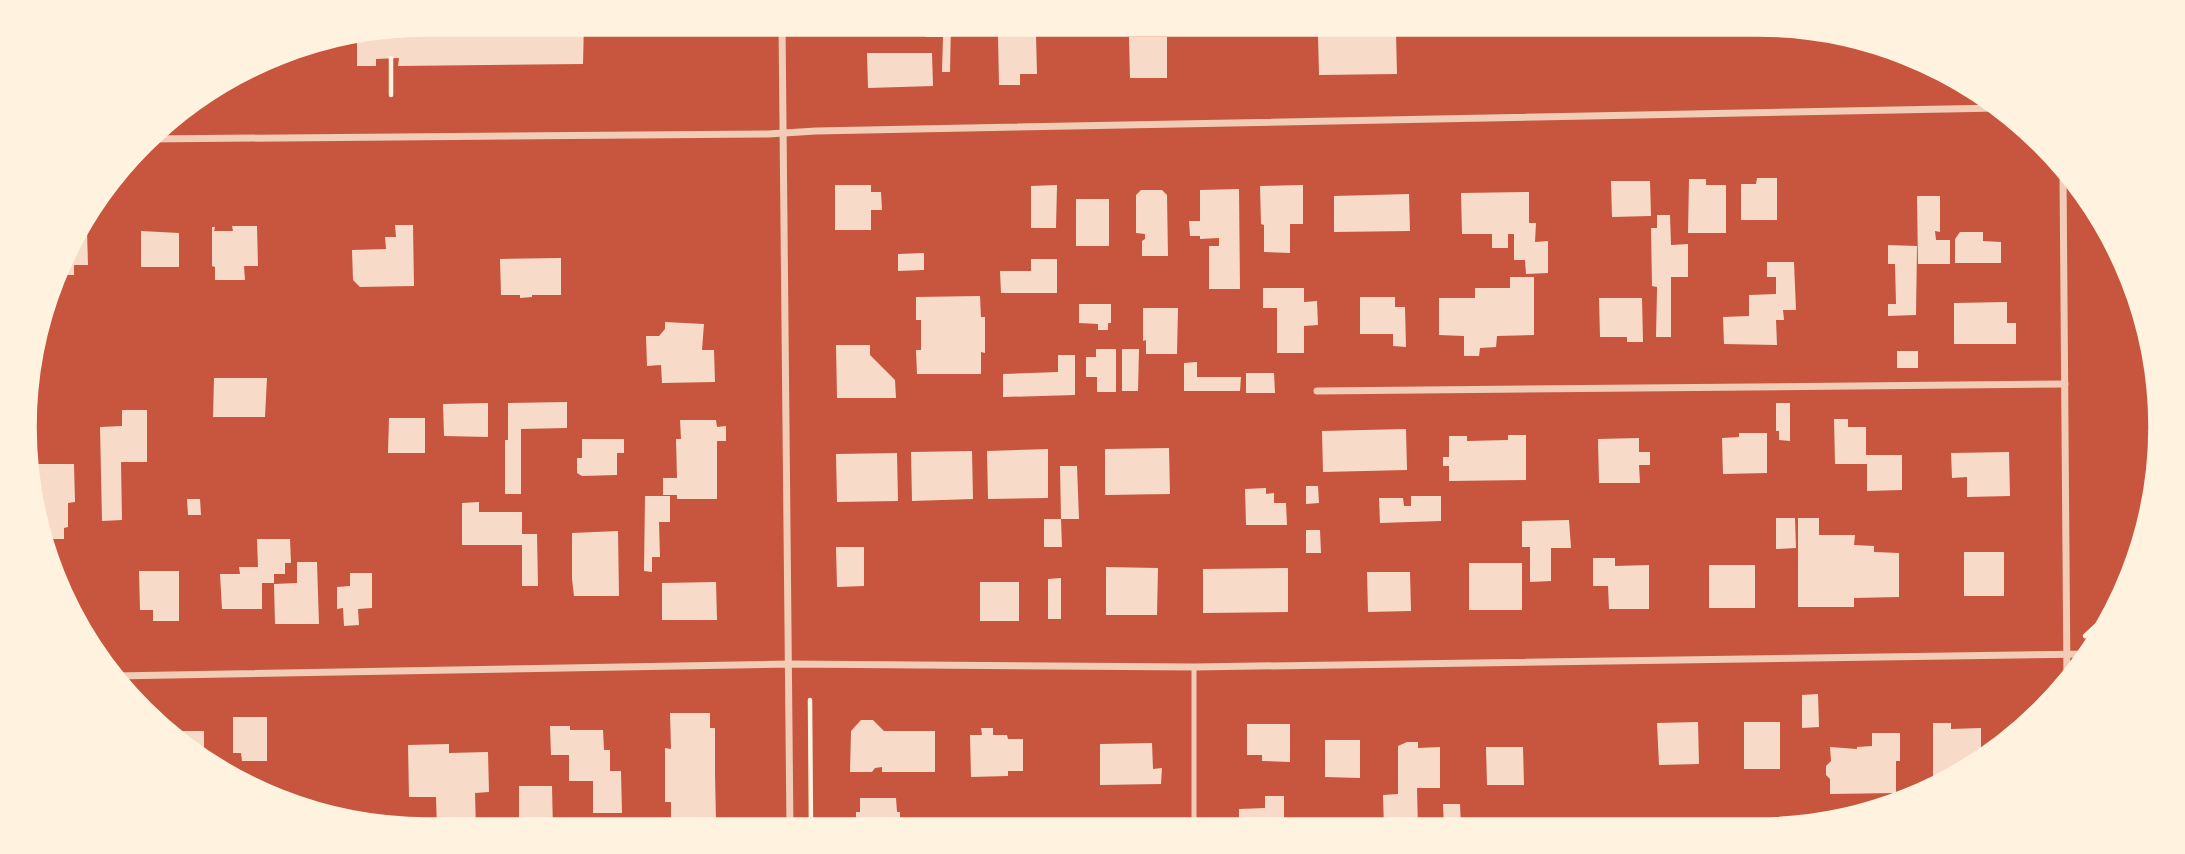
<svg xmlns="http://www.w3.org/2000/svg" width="2185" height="854" font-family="Manrope,sans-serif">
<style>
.building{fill:#f7dbc8}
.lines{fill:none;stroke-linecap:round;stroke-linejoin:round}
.path{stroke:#fff3e0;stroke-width:4.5}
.service{stroke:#f1ccb7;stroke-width:5}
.minor{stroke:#f1ccb7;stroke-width:7}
.rim{fill:none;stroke:#fff3e0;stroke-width:3.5}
</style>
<rect width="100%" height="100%" fill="#c8553d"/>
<g class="building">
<polygon points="427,23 584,23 583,64 398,66 399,58 376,59 376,66 357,66 357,34"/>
<polygon points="926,23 951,23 950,72 942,72 943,37 926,37"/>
<polygon points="1063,23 1101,23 1101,34 1081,33 1081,28 1063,28"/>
<polygon points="1363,23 1374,23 1374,34 1396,33 1397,74 1319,75 1318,35 1363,34 1361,31"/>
<polygon points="1036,35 1037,74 1020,74 1020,85 999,85 998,36"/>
<polygon points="1129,37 1167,37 1167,78 1130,78"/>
<polygon points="867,53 932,53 933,86 868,88"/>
<polygon points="1757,178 1777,178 1777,220 1741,220 1741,184 1756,184"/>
<polygon points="1689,179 1706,179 1706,185 1726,185 1726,233 1688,233"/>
<polygon points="1611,181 1650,181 1651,216 1612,217"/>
<polygon points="835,185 871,185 871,192 881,192 882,210 871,210 871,230 835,230"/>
<polygon points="1057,185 1056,228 1031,228 1031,186"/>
<polygon points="1303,185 1303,224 1290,224 1290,253 1264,252 1264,225 1261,224 1260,186"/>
<polygon points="1239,189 1240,289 1209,289 1209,246 1219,246 1219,238 1200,239 1200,236 1190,236 1189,221 1200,221 1200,190"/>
<polygon points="1141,190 1162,190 1167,195 1168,256 1142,256 1142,241 1145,239 1145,234 1136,233 1136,195"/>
<polygon points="1529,192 1529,223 1536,223 1535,242 1548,241 1548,273 1526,274 1525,260 1514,260 1514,234 1508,234 1508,248 1492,248 1492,234 1462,234 1461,193"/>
<polygon points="1409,194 1410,231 1334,232 1334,196"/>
<polygon points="1917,196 1940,196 1940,232 1935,231 1936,240 1950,240 1950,264 1918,264"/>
<rect x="1076" y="199" width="33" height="47"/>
<polygon points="1657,215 1670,215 1671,245 1688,244 1688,277 1671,277 1671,337 1656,337 1657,290 1657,287 1652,286 1651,228 1657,228"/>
<polygon points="395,225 413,225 414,286 360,287 353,280 352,250 386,249 385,237 396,237"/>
<polygon points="232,226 257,226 258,266 244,266 245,280 215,280 215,267 212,266 212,227 215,227 214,231 233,231"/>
<polygon points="75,230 87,230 88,265 74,265 74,275 61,275"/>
<polygon points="141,231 179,233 179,267 141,267"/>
<polygon points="1960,232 1983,232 1983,241 2001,242 2001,263 1955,263 1955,239"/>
<polygon points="1888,245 1917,246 1916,315 1888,316 1888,304 1896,304 1895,264 1888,264"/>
<polygon points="924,253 924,270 898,271 898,254"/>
<polygon points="561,258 561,295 532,295 532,297 520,298 520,295 501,295 500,259"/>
<polygon points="1031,259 1057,259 1057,293 1001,293 1000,271 1031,271"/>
<polygon points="1767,262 1794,262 1796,310 1783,310 1784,320 1776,320 1777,345 1724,344 1723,317 1749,316 1749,295 1776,294 1776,277 1767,277"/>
<polygon points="1510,277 1534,277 1534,335 1497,336 1496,347 1480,348 1479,356 1464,356 1464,336 1439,335 1439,298 1475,298 1475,288 1510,288"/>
<polygon points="1263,288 1304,288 1304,302 1317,301 1318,325 1304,326 1304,353 1277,353 1277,308 1263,308"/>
<polygon points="980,296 981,317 985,317 985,353 981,352 981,374 917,374 916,350 921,350 921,320 916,320 916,297"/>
<polygon points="1360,297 1395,297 1395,307 1405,307 1406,347 1393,346 1393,334 1360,334"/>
<polygon points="1599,298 1642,298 1643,342 1627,342 1627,337 1600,337"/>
<polygon points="2007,302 2007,323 2016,323 2016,344 1954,344 1954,303"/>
<polygon points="1079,304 1111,304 1111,323 1108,323 1108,330 1098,330 1098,324 1079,323"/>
<polygon points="1143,308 1178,308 1177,354 1146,354 1146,340 1143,341"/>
<polygon points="665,322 704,324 702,350 714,350 715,382 662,383 661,365 647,366 646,336 659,336 665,329"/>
<polygon points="836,345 870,345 870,355 895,380 896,398 837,398"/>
<polygon points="1096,349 1116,349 1116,392 1097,392 1097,377 1086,377 1086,357 1096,357"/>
<polygon points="1122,349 1139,349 1138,391 1122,391"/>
<rect x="1897" y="351" width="21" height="17"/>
<polygon points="1058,355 1075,355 1075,395 1003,397 1003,374 1058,372"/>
<polygon points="1197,362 1197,377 1241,377 1240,391 1184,391 1184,363"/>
<polygon points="1246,373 1274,373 1275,393 1246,393"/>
<polygon points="214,378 267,378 265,417 213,417"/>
<polygon points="567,402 567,428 521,429 521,494 505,494 505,440 508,440 508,403"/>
<polygon points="488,403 488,437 444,436 443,404"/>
<polygon points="1776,403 1790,403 1790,441 1779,440 1779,431 1776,431"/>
<polygon points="122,410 147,410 147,462 121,462 122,520 102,521 100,427 122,426"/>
<polygon points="389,418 425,418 425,453 388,453"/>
<polygon points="1834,419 1848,419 1848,427 1866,427 1866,455 1902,455 1902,490 1867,491 1867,464 1835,464"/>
<polygon points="680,420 716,420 717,427 726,426 726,441 717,441 717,499 677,499 677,495 663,495 663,478 677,478 676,439 681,439"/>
<polygon points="1406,429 1407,470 1323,472 1322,431"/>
<polygon points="1739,433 1767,433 1767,473 1723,474 1722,438 1739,437"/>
<polygon points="1508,435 1526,435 1526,480 1449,481 1449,466 1443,466 1443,457 1449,457 1449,436 1467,436 1467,441 1508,440"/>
<polygon points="1639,438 1639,452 1650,452 1650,465 1639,465 1640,483 1599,483 1598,439"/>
<polygon points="582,439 624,439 624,453 617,453 617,475 582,476 577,473 577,458 582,458"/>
<polygon points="1169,448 1170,494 1105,495 1105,449"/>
<polygon points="1048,449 1048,498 988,499 987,451"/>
<polygon points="972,451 973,499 912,501 911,452"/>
<polygon points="2009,452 2010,496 1967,497 1967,477 1952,478 1951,453"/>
<polygon points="897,453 898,501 837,502 836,454"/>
<polygon points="31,464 74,464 75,502 68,503 68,527 64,528 64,539 45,539 45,527 39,527 31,506"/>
<polygon points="1060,466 1077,466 1079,519 1061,519"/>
<polygon points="1306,486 1318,486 1319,503 1306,504"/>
<polygon points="1266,488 1266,494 1274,493 1274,503 1286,503 1287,525 1246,525 1245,489"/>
<polygon points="645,496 670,496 670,522 659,522 660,557 652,557 652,572 644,571"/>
<polygon points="1411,496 1441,496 1441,521 1380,523 1379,498 1403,498 1404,506 1411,506"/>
<polygon points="187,499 200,499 201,515 188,515"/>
<polygon points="479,502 479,512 522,512 522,534 537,534 538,586 522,586 522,545 462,545 462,503"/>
<polygon points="1776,518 1795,518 1796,548 1776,549"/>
<polygon points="1798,518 1819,518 1819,535 1855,535 1854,545 1874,546 1874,552 1899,553 1899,597 1854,598 1854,607 1798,607"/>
<polygon points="1044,519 1061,519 1062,547 1044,547"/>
<polygon points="1569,520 1571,548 1551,548 1551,581 1530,582 1530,547 1522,547 1522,521"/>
<polygon points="1306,530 1320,530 1321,553 1306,553"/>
<polygon points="618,531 619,596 574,596 572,579 572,533"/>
<polygon points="257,539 290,539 291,563 285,563 285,574 274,574 274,583 262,583 262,609 222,609 220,574 240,574 239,567 258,567"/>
<polygon points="836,547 864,547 864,586 837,587"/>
<rect x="1964" y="552" width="40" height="44"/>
<polygon points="1593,558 1615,558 1615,566 1649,565 1649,609 1609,609 1608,586 1593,586"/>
<polygon points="297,562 317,562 319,624 275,624 274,584 297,583"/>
<rect x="1469" y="563" width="53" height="47"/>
<rect x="1709" y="565" width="46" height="43"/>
<polygon points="1106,567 1158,568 1157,615 1106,615"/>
<polygon points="1288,568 1288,612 1203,613 1203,569"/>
<polygon points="139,571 179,571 179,621 153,621 153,610 140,610"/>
<polygon points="1367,572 1410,572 1411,611 1368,612"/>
<polygon points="350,573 372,573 372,608 358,609 359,625 344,626 343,608 337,609 337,587 350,586"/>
<polygon points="1061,578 1061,619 1048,619 1048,579"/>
<polygon points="716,582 717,620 662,620 662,583"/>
<rect x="980" y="582" width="39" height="39"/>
<polygon points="1818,694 1819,727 1802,728 1802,695"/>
<polygon points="670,713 710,713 710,728 715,728 715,774 716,821 711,821 711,831 671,831 671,802 665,802 665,748 671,749"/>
<polygon points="233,717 267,717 267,761 242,761 241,753 233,753"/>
<polygon points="861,720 873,720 884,731 935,731 935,772 882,772 882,767 875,768 872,772 850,772 851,731"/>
<polygon points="1698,722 1699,764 1659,765 1657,723"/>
<rect x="1744" y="722" width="36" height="47"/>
<polygon points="1933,723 1951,723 1951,729 1981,728 1981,760 1947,783 1933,783"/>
<polygon points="1247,724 1290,724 1290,762 1262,761 1262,755 1247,755"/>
<polygon points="550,726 570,726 570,730 603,730 604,750 610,750 610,771 621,771 622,813 593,813 593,781 569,781 569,755 551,755"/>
<polygon points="981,728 993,728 993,735 1007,735 1008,739 1023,739 1023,771 1008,771 1008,776 971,777 970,735 982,735"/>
<polygon points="172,731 204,731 204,760 181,748 172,738"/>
<polygon points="1872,733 1900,733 1900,761 1896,761 1896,793 1830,794 1830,779 1826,775 1826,766 1831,761 1830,747 1857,749 1857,747 1872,746"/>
<polygon points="1325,740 1360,740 1360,778 1325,777"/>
<polygon points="1407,742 1418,742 1418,748 1440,747 1440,788 1417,788 1418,829 1384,829 1383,795 1398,794 1398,746"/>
<polygon points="1152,743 1153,769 1162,768 1161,784 1100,785 1100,744"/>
<polygon points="449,744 449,753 488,752 489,792 475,793 476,831 437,831 436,797 409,797 408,745"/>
<polygon points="1486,747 1523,747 1524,785 1487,785"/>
<polygon points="519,786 552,786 553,831 519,831"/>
<polygon points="1265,796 1284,796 1284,829 1239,829 1239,809 1265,808"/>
<polygon points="860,798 896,798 897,812 900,812 900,818 904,822 904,830 856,830 856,812 860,812"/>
<polygon points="1443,804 1460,804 1461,828 1444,828"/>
</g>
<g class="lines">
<g class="path">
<polyline points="346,36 357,36"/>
<polyline points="391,58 391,95"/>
<polyline points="2085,636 2115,608"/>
<polyline points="810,700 811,830"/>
</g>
<polyline class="service" points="1194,667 1194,829"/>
<g class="minor">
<polyline points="782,23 790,830"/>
<polyline points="147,139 768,134 816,131 1999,108"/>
<polyline points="2063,173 2067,683"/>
<polyline points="1317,391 2065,384"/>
<polyline points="114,676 788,664 1194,667 2092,654"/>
</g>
</g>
<path d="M0 0H2185V854H0ZM427 35H1758A392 392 0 0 1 2150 427V427A392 392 0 0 1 1758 819H427A392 392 0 0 1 35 427V427A392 392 0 0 1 427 35Z" fill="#fff3e0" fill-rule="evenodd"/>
<path class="rim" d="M427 35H1758A392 392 0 0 1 2150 427V427A392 392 0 0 1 1758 819H427A392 392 0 0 1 35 427V427A392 392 0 0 1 427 35Z"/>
</svg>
